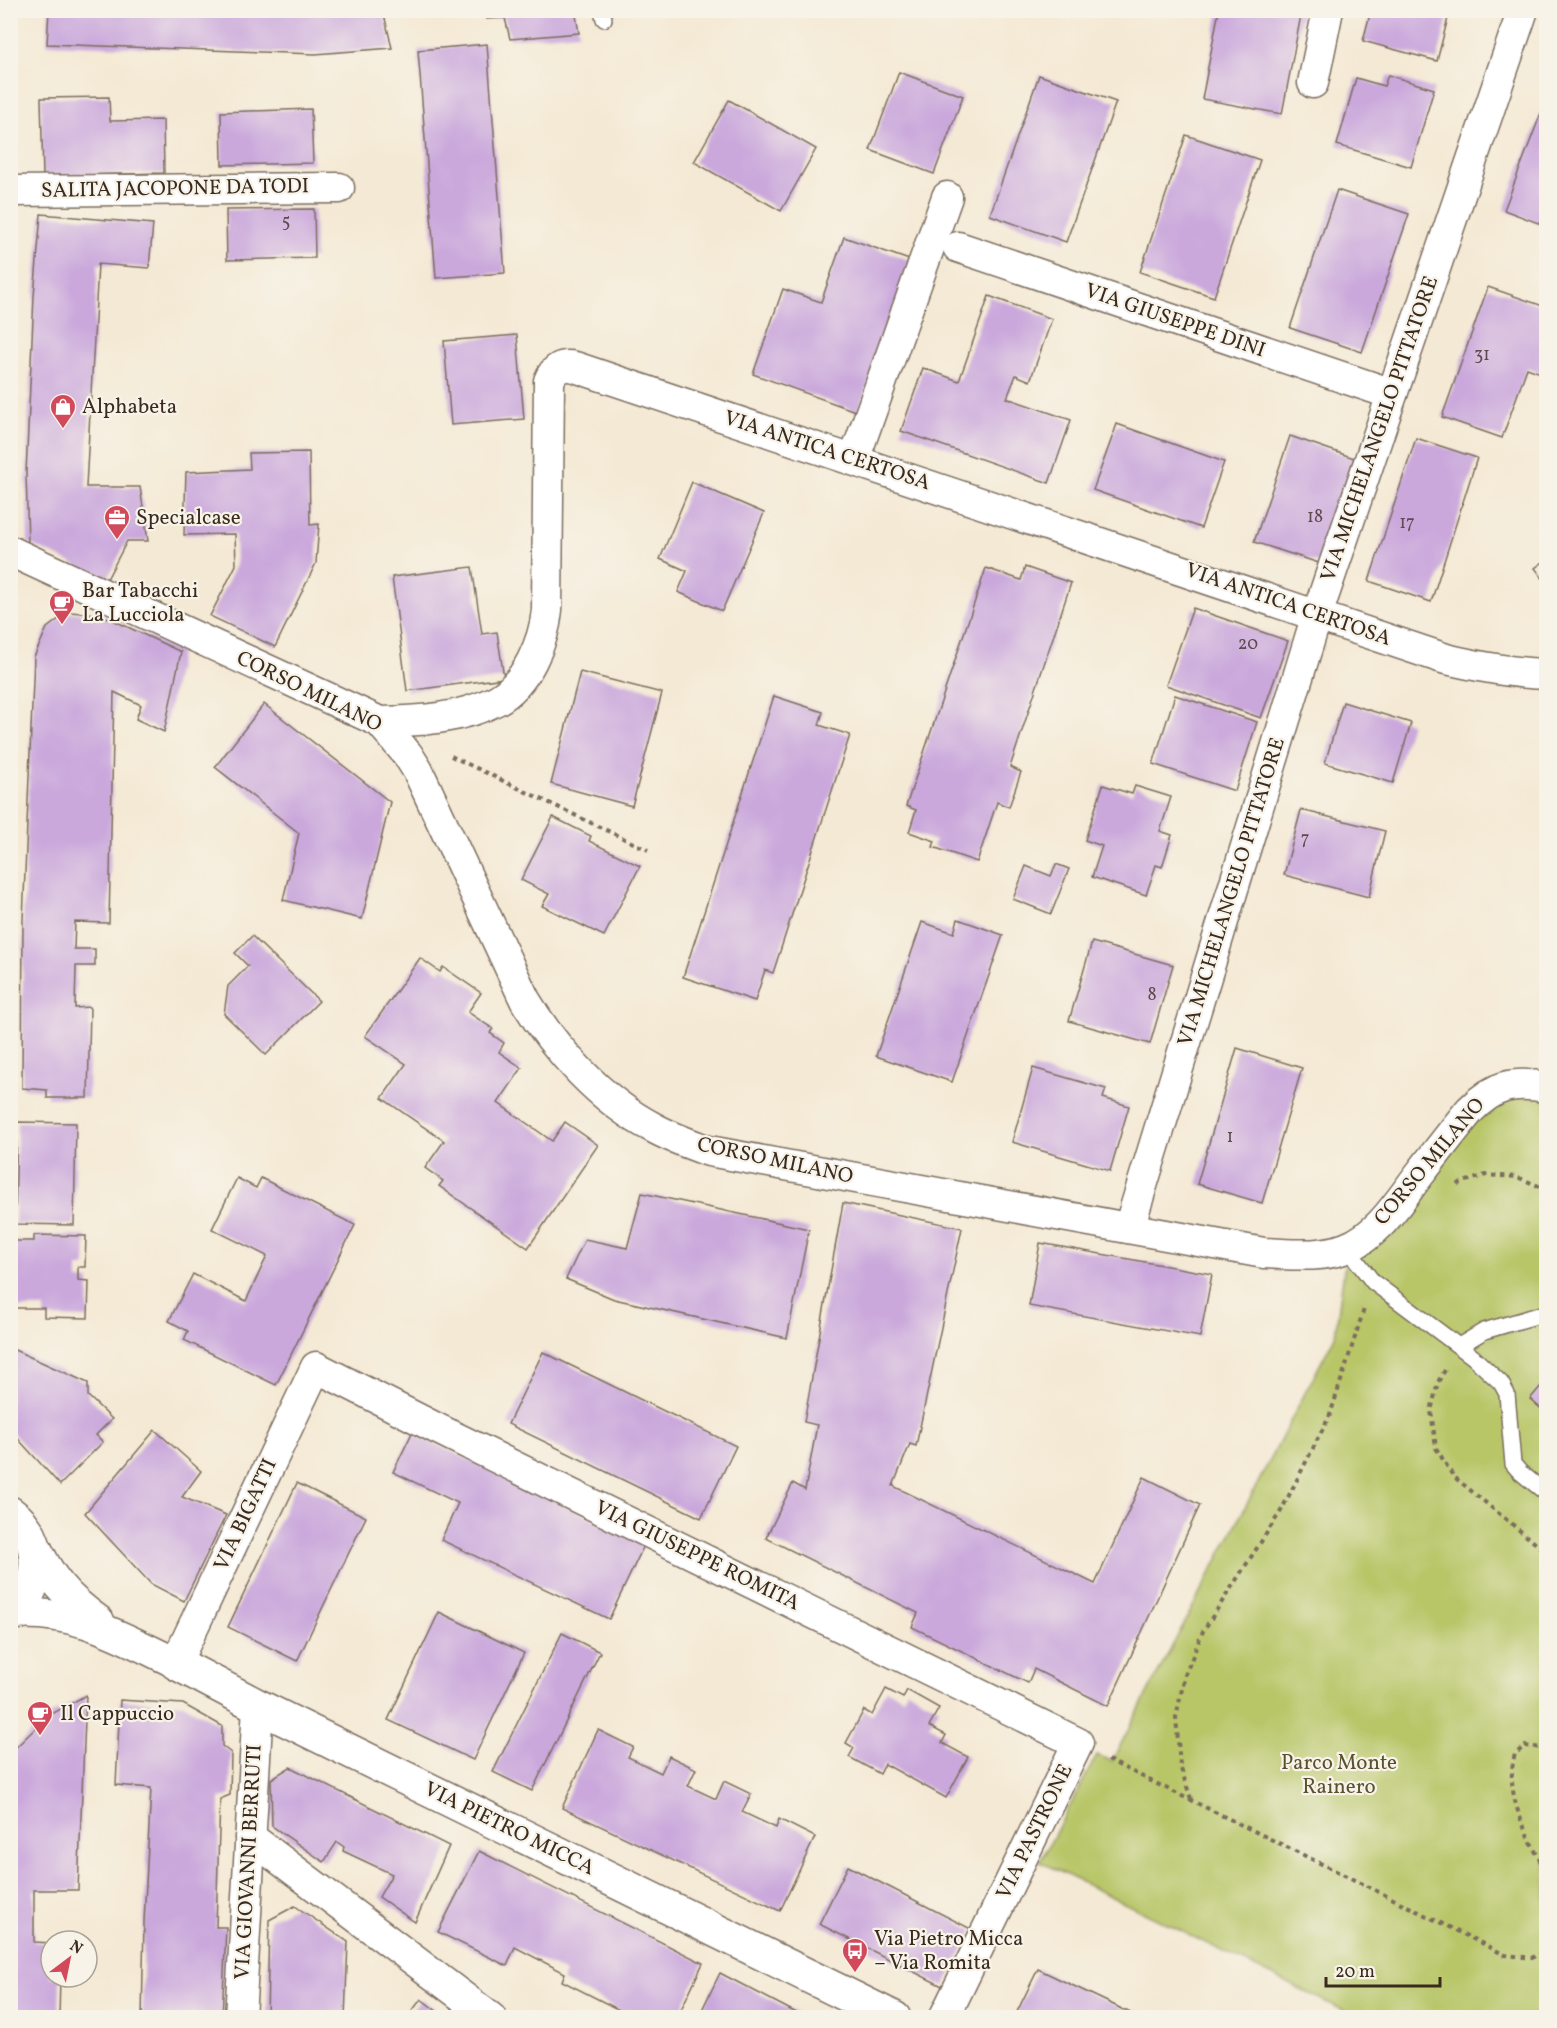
<svg xmlns="http://www.w3.org/2000/svg" width="1557" height="2028" font-family="Vollkorn,serif">
<style>
.green{fill:#b8c668;stroke:#7a7843;stroke-width:1.5}
.building{fill:#caa8dc}
.lines{fill:none;stroke-linecap:round;stroke-linejoin:round}
.lane-casing{stroke:#7c6d5e;stroke-width:18}
.street-casing{stroke:#7c6d5e;stroke-width:33}
.secondary-casing{stroke:#7c6d5e;stroke-width:36}
.path{stroke:#7c6d5e;stroke-width:4;stroke-dasharray:4.5 4.5;stroke-linecap:butt}
.lane{stroke:#fff;stroke-width:15}
.street{stroke:#fff;stroke-width:30}
.secondary{stroke:#fff;stroke-width:33}
.labels{text-anchor:middle;dominant-baseline:central;stroke-width:4.5;stroke-linejoin:round;paint-order:stroke}
.number-label{font-size:18px;fill:#5f4a4e}
.street-label{font-size:21px;fill:#3b2a1e;stroke:#f7f3e8}
.poi-label{font-size:21px;fill:#3b2a1e;stroke:#f7f3e8;text-anchor:start}
.park-label{font-size:21px;fill:#5a5130;stroke:#f7f3e8}
</style>
<rect width="100%" height="100%" fill="#f7f3e8"/>
<filter id="ink" filterUnits="userSpaceOnUse"><feTurbulence type="fractalNoise" baseFrequency=".0167" numOctaves="2"/><feDisplacementMap in="SourceGraphic" scale="12" xChannelSelector="R" yChannelSelector="G"/><feConvolveMatrix kernelMatrix="1 2 1 2 8 2 1 2 1" color-interpolation-filters="sRGB"/></filter>
<filter id="wash" filterUnits="userSpaceOnUse"><feTurbulence type="fractalNoise" baseFrequency=".008" numOctaves="4" result="noise"/><feDisplacementMap in="SourceGraphic" scale="24" xChannelSelector="R" yChannelSelector="G"/><feGaussianBlur stdDeviation="1.35" result="paint"/><feColorMatrix in="noise" values="0 0 0 0 0 0 0 0 0 0 0 0 0 0 0 0 0 1.4 0 .05"/><feComposite in="paint" operator="in"/></filter>
<g filter="url(#wash)">
<rect width="100%" height="100%" fill="#f4e9d4"/>
<polygon class="green" points="1546,1087 1546,2017 1357,2017 1040,1862 1097,1755 1112,1761 1335,1336 1347,1248 1470,1110"/>
<g id="blocks">
<g class="building">
<polygon points="49,10 383,10 392,48 315,54 47,44"/>
<polygon points="485,10 575,10 579,33 510,39 505,18 487,19"/>
<polygon points="1219,10 1302,10 1282,114 1202,99"/>
<polygon points="1371,10 1450,10 1437,61 1363,41"/>
<polygon points="487,44 505,273 436,278 418,50"/>
<polygon points="899,72 963,96 934,174 870,150"/>
<polygon points="1039,75 1116,102 1066,242 990,215"/>
<polygon points="1388,75 1434,89 1411,167 1337,145 1356,78 1384,86"/>
<polygon points="109,97 110,121 163,120 164,173 43,176 41,98"/>
<polygon points="729,100 816,149 781,211 694,162"/>
<polygon points="311,109 313,163 222,165 221,112"/>
<polygon points="1541,113 1546,114 1546,226 1504,210"/>
<polygon points="1186,135 1260,160 1214,297 1140,272"/>
<polygon points="1337,190 1409,214 1362,352 1290,328"/>
<polygon points="314,209 315,258 227,260 226,210"/>
<polygon points="41,214 153,224 149,268 98,264 86,487 140,487 148,541 127,541 107,579 28,543 26,473 34,296"/>
<polygon points="844,237 912,261 858,412 753,374 783,289 821,302"/>
<polygon points="1488,287 1546,307 1546,375 1527,368 1502,438 1442,417"/>
<polygon points="989,296 1052,319 1030,381 1016,375 1007,398 1071,420 1049,483 901,431 923,368 959,381"/>
<polygon points="517,335 524,419 451,425 444,341"/>
<polygon points="1117,424 1224,462 1201,528 1093,490"/>
<polygon points="1290,436 1354,458 1319,563 1254,542"/>
<polygon points="1416,438 1477,458 1431,602 1369,581"/>
<polygon points="309,452 310,525 319,524 316,563 275,647 210,616 236,565 235,534 184,535 186,472 250,469 249,453"/>
<polygon points="692,482 764,513 722,611 678,592 687,571 660,559"/>
<polygon points="1546,560 1546,583 1535,568"/>
<polygon points="472,567 482,634 497,632 504,678 407,691 392,577"/>
<polygon points="1025,567 1071,583 1010,767 1021,772 1009,807 997,802 977,862 933,847 935,841 909,832 916,810 906,806 986,568 1021,580"/>
<polygon points="1193,608 1288,641 1261,718 1166,685"/>
<polygon points="68,612 100,614 181,652 164,732 136,719 141,705 114,692 109,923 75,922 74,949 95,949 95,966 76,966 75,1008 90,1007 88,1098 47,1098 47,1090 22,1088 23,920 34,657 47,628"/>
<polygon points="580,672 662,693 632,806 551,784"/>
<polygon points="1175,695 1257,722 1235,791 1153,764"/>
<polygon points="774,696 823,712 819,725 850,735 773,973 765,970 755,1001 683,977"/>
<polygon points="1343,702 1411,723 1393,783 1325,763"/>
<polygon points="264,704 390,802 362,919 283,900 299,833 215,767"/>
<polygon points="1103,785 1132,794 1135,786 1171,797 1160,831 1172,835 1162,867 1156,865 1146,895 1092,877 1102,846 1085,840"/>
<polygon points="1301,810 1385,831 1369,897 1284,875"/>
<polygon points="553,817 591,836 589,841 640,866 604,936 542,906 549,894 521,880"/>
<polygon points="1056,864 1069,869 1051,914 1013,899 1026,866 1051,876"/>
<polygon points="958,919 1003,935 952,1082 876,1056 922,922 954,933"/>
<polygon points="252,936 319,1001 266,1055 224,1014 228,986 248,966 235,953"/>
<polygon points="1092,942 1173,965 1150,1044 1069,1021"/>
<polygon points="420,958 440,972 443,967 481,993 468,1012 493,1029 490,1033 504,1043 499,1052 522,1068 498,1103 552,1141 565,1122 598,1145 528,1248 439,1186 443,1181 425,1168 444,1141 382,1098 406,1064 365,1036"/>
<polygon points="1237,1048 1302,1068 1262,1203 1197,1184"/>
<polygon points="1033,1068 1106,1089 1103,1098 1129,1106 1110,1171 1012,1142"/>
<polygon points="17,1122 76,1123 74,1225 15,1224"/>
<polygon points="237,1178 256,1188 261,1178 355,1225 276,1385 184,1340 188,1331 169,1321 193,1274 246,1301 267,1256 212,1229"/>
<polygon points="642,1193 809,1229 787,1338 614,1299 566,1279 585,1239 627,1248"/>
<polygon points="843,1203 962,1228 916,1446 910,1444 893,1486 1095,1584 1144,1477 1200,1505 1108,1706 1034,1669 1028,1683 912,1627 918,1613 766,1538 793,1483 805,1490 817,1425 804,1422"/>
<polygon points="34,1235 86,1236 85,1267 78,1267 78,1280 89,1281 88,1318 44,1317 44,1308 11,1308 13,1241 34,1241"/>
<polygon points="1040,1243 1212,1274 1200,1337 1029,1306"/>
<polygon points="10,1348 88,1383 88,1396 112,1419 96,1435 103,1442 60,1485 10,1430"/>
<polygon points="543,1352 736,1446 701,1518 508,1424"/>
<polygon points="1546,1380 1546,1413 1530,1399"/>
<polygon points="155,1430 201,1471 182,1497 226,1515 184,1601 151,1584 85,1513"/>
<polygon points="412,1433 645,1543 609,1619 441,1540 458,1503 393,1472"/>
<polygon points="297,1483 366,1517 297,1661 228,1627"/>
<polygon points="439,1612 524,1653 473,1760 388,1720"/>
<polygon points="562,1633 600,1652 532,1791 493,1772"/>
<polygon points="886,1689 903,1698 907,1690 939,1708 929,1726 946,1735 942,1743 968,1757 946,1798 885,1764 880,1774 849,1757 854,1748 846,1743 864,1710 872,1715"/>
<polygon points="86,1695 78,1890 34,1890 34,1942 51,1943 51,1977 60,1977 59,2018 10,2018 10,1753 48,1716"/>
<polygon points="120,1700 183,1704 222,1726 222,1746 231,1753 230,1795 220,1799 216,1927 226,1927 222,2018 142,2018 144,1922 151,1788 116,1785"/>
<polygon points="598,1730 633,1747 628,1757 661,1773 669,1756 696,1769 688,1786 716,1799 724,1781 751,1794 742,1812 776,1828 779,1819 815,1837 780,1911 562,1808"/>
<polygon points="290,1767 449,1846 415,1922 379,1897 392,1874 343,1851 344,1847 337,1842 324,1862 272,1826 271,1779"/>
<polygon points="479,1851 703,1963 677,2018 635,2018 562,1981 565,1973 515,1947 507,1966 438,1932"/>
<polygon points="848,1866 973,1930 944,1987 819,1924"/>
<polygon points="295,1906 348,1942 345,2018 267,2018 269,1920"/>
<polygon points="1038,1969 1141,2018 1014,2018"/>
<polygon points="720,1973 806,2018 698,2018"/>
<polygon points="421,1999 446,2018 407,2018"/>
</g>
</g>
</g>
<g filter="url(#ink)">
<use href="#blocks" fill-opacity="0" stroke="#7c6d5e" stroke-width="1.5"/>
<g class="lines">
<defs>
<g id="lane">
<polyline points="602,10 604,19"/>
<polyline points="1347,1248 1373,1282 1473,1357 1501,1383 1507,1394 1513,1464 1520,1472 1546,1493"/>
<polyline points="1459,1346 1484,1331 1546,1313"/>
</g>
<g id="street">
<polyline points="1313,83 1328,10"/>
<polyline points="10,191 339,188"/>
<polyline points="958,247 1392,394"/>
<polyline points="854,460 947,197"/>
<path d="M10,551L380,722L408,755L418,771L525,1000C554,1049 603,1102 654,1128C672,1138 690,1144 709,1151L1264,1253C1291,1254 1320,1258 1346,1248C1378,1236 1399,1201 1419,1175C1436,1153 1453,1131 1470,1110C1495,1085 1513,1081 1546,1087"/>
<path d="M380,722C419,721 461,719 497,700C526,684 544,642 547,610L549,381C554,368 562,364 575,367L1446,659C1480,667 1512,673 1546,674"/>
<polyline points="1129,1228 1317,615 1523,10"/>
<path d="M32,1539C50,1578 64,1596 99,1621"/>
<path d="M12,1614C78,1610 119,1636 176,1663L316,1367L436,1428L1078,1743L944,2018"/>
<polyline points="250,1837 491,2018"/>
<polyline points="240,2018 258,1706"/>
</g>
<g id="secondary">
<path d="M10,1513C46,1538 43,1589 10,1615"/>
<polyline points="176,1663 258,1706 894,2018"/>
</g>
</defs>
<use href="#lane" class="lane-casing"/>
<use href="#street" class="street-casing"/>
<use href="#secondary" class="secondary-casing"/>
<g class="path">
<polyline points="451,756 648,850"/>
<polyline points="1458,1185 1460,1183 1486,1175 1517,1177 1546,1189"/>
<polyline points="1445,1370 1438,1382 1431,1411 1436,1448 1453,1476 1546,1552"/>
<path d="M1546,1751L1543,1748L1525,1746L1515,1754C1503,1794 1528,1837 1546,1872"/>
<polyline points="1108,1760 1367,1886 1505,1955 1532,1958 1546,1948"/>
<polyline points="1191,1799 1180,1766 1176,1717 1185,1675 1203,1631 1281,1511 1330,1415 1364,1309"/>
</g>
<use href="#lane" class="lane"/>
<use href="#street" class="street"/>
<use href="#secondary" class="secondary"/>
</g>
</g>
<defs>
<symbol id="shop-pin" viewBox="-11 -11 22 30"><path d="M0 17L-7.5 6A9.5 9.5 0 1 1 7.5 6Z" fill="#d1495b" stroke="#f7f3e8"/><path d="M-5-2.5h2.3a2.7 3.5 0 0 1 5.4 0H5L5.5 6h-11ZM-1.5-2.5h3a1.5 2.3 0 0 0-3 0Z" fill="#fff"/></symbol>
<symbol id="office-pin" viewBox="-11 -11 22 30"><path d="M0 17L-7.5 6A9.5 9.5 0 1 1 7.5 6Z" fill="#d1495b" stroke="#f7f3e8"/><path d="M-6-3h4V-5.5h4V-3h4V5H-6ZM-1-4.5V-3h2v-1.5ZM-6 0V1H6V0Z" fill="#fff"/></symbol>
<symbol id="cafe-pin" viewBox="-11 -11 22 30"><path d="M0 17L-7.5 6A9.5 9.5 0 1 1 7.5 6Z" fill="#d1495b" stroke="#f7f3e8"/><path d="M-5.5-4.5H6V0H3Q3 3.5 0 3.5H-2.5Q-5.5 3.5-5.5 0ZM3-3.2v2h1.7v-2ZM-6 4.5H4V6H-6Z" fill="#fff"/></symbol>
<symbol id="bus-pin" viewBox="-11 -11 22 30"><path d="M0 17L-7.5 6A9.5 9.5 0 1 1 7.5 6Z" fill="#d1495b" stroke="#f7f3e8"/><path d="M-5-6H5V4H4V6H2V4H-2V6H-4V4H-5ZM-3.5-4V0h7V-4ZM-3.5 1.2v1.5H-2V1.2ZM2 1.2v1.5H3.5V1.2Z" fill="#fff"/></symbol>
</defs>
<g fill-rule="evenodd">
<use href="#shop-pin" x="48" y="392" width="30" height="40"/>
<use href="#office-pin" x="102" y="503" width="30" height="40"/>
<use href="#cafe-pin" x="47" y="588" width="30" height="40"/>
<use href="#cafe-pin" x="25" y="1699" width="30" height="40"/>
<use href="#bus-pin" x="840" y="1936" width="30" height="40"/>
</g>
<g class="labels">
<g class="number-label">
<text x="286" y="222">5</text>
<text x="1482" y="355">31</text>
<text x="1315" y="517">18</text>
<text x="1407" y="523">17</text>
<text x="1248" y="644">20</text>
<text x="1305" y="839">7</text>
<text x="1152" y="995">8</text>
<text x="1230" y="1137">1</text>
</g>
<g class="street-label">
<text transform="translate(175 189) rotate(-1)">SALITA JACOPONE DA TODI</text>
<text transform="translate(1175 321) rotate(19)">VIA GIUSEPPE DINI</text>
<text transform="translate(1380 429) rotate(-71)">VIA MICHELANGELO PITTATORE</text>
<text transform="translate(827 451) rotate(18)">VIA ANTICA CERTOSA</text>
<text transform="translate(1288 605) rotate(19)">VIA ANTICA CERTOSA</text>
<text transform="translate(309 692) rotate(26)">CORSO MILANO</text>
<text transform="translate(1232 892) rotate(-73)">VIA MICHELANGELO PITTATORE</text>
<text transform="translate(775 1161) rotate(12)">CORSO MILANO</text>
<text transform="translate(1430 1162) rotate(-50)">CORSO MILANO</text>
<text transform="translate(246 1515) rotate(-65)">VIA BIGATTI</text>
<text transform="translate(697 1556) rotate(26)">VIA GIUSEPPE ROMITA</text>
<text transform="translate(509 1829) rotate(26)">VIA PIETRO MICCA</text>
<text transform="translate(1035 1832) rotate(-64)">VIA PASTRONE</text>
<text transform="translate(249 1862) rotate(-87)">VIA GIOVANNI BERRUTI</text>
</g>
<g class="poi-label">
<text x="82" y="407">Alphabeta</text>
<text x="136" y="518">Specialcase</text>
<text x="82" y="591">Bar Tabacchi<tspan x="82" dy="24">La Lucciola</tspan></text>
<text x="60" y="1714">Il Cappuccio</text>
<text x="874" y="1939">Via Pietro Micca<tspan x="874" dy="24">– Via Romita</tspan></text>
</g>
<g class="park-label">
<text x="1339" y="1763">Parco Monte<tspan x="1339" dy="24">Rainero</tspan></text>
</g>
</g>
<rect width="1557" height="2028" fill="none" stroke="#f7f3e8" stroke-width="36"/>
<g transform="translate(69 1959) rotate(32)"><circle r="28" fill="#f7f3e8" stroke="#aca397" stroke-width="1.5"/>
<path d="M0-4.5L10 22L0 15L-10 22Z" fill="#d1495b"/>
<text y="-9" font-size="16" font-weight="bold" text-anchor="middle" fill="#3b2a1e">N</text>
</g>
<path d="M1326 1977v9h114v-9" fill="none" stroke="#3b2a1e" stroke-width="3"/>
<text x="1335" y="1977" font-size="18" fill="#3b2a1e" stroke="#f7f3e8" stroke-width="4.5" paint-order="stroke">20 m</text>
</svg>
